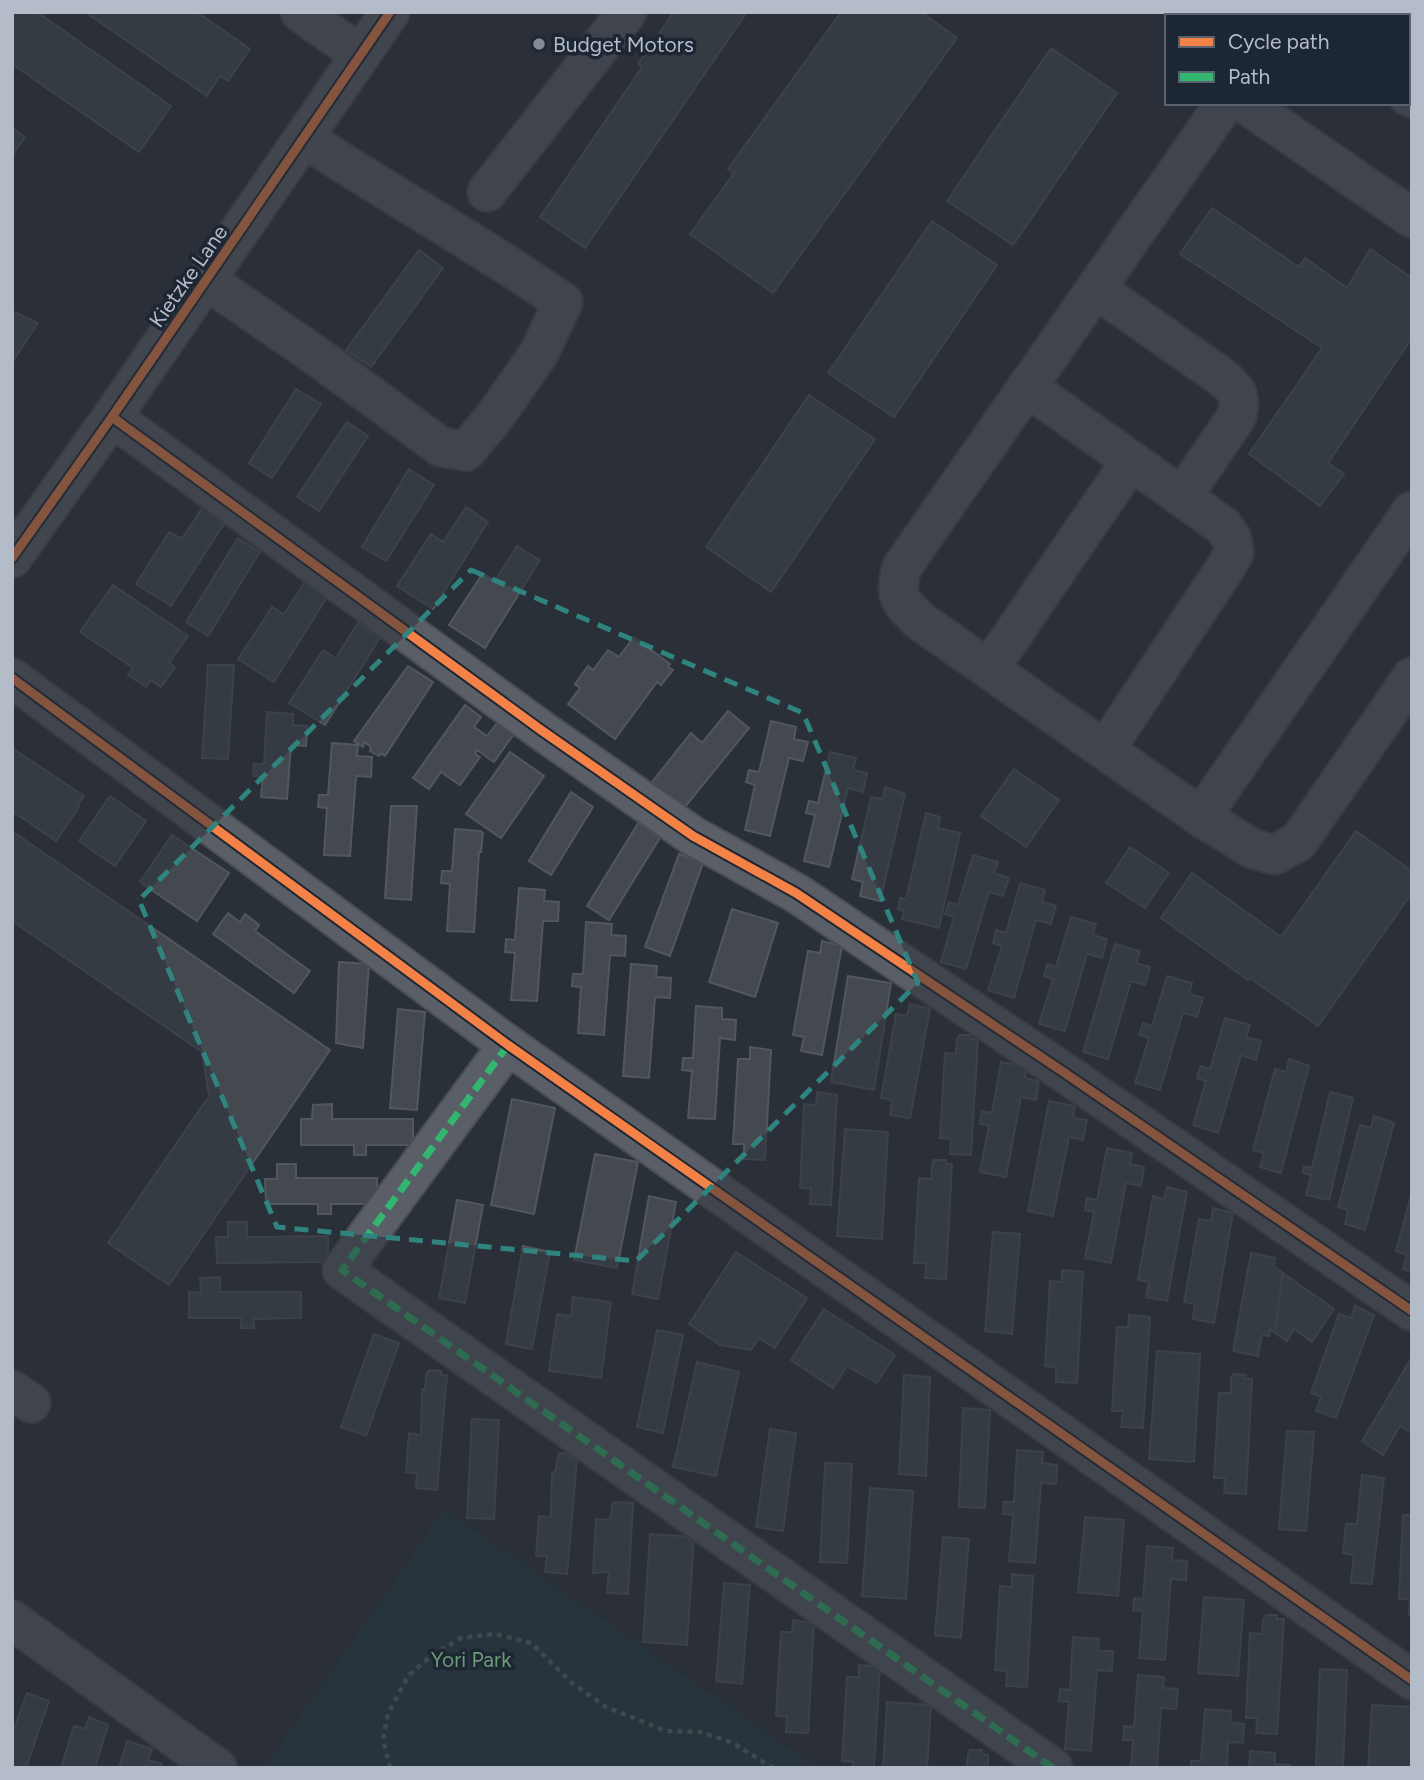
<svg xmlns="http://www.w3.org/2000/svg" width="1424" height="1780" font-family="Figtree,sans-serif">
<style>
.green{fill:#273a3e}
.building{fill:#444950;stroke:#52575f;stroke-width:2}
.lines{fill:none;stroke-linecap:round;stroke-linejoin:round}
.minor-casing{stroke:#484c53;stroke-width:42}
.major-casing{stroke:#484c55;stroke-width:42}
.path{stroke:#5d636a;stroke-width:4.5;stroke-dasharray:5 5;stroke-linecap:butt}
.minor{stroke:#5a5e66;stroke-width:38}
.major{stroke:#5c6168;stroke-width:38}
.quiet{stroke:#33b770;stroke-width:7;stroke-dasharray:14 7;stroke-linecap:butt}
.cycleway-casing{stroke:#1d2633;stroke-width:13}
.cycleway{stroke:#f48246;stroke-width:9}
.marked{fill:none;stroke:#308480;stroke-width:5;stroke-dasharray:14 9;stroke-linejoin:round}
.poi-dot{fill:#848b96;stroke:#1d2633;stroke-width:2.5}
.labels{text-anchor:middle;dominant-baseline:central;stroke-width:7;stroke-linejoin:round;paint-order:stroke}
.poi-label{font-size:21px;fill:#b4bcc9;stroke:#1d2633;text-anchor:start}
.street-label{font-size:21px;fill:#b4bcc9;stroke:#1d2633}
.park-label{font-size:21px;fill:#6b9a76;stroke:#1d2633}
</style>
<rect width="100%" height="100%" fill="#2a3038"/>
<polygon class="green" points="444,1510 445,1510 818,1768 264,1768"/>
<g class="building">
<polygon points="12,12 37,12 171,106 139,152 12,64"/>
<polygon points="85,12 197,12 250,49 228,81 220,76 207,96"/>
<polygon points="674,12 747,12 585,248 540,217 642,67 638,64"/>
<polygon points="841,12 921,12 957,38 773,293 690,234 734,173 728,169"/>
<polygon points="1051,48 1117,93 1013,245 947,201"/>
<polygon points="12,128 25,137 12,156"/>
<polygon points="1212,208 1299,267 1305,258 1347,288 1370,249 1412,278 1412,338 1328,463 1344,474 1320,506 1249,454 1322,348 1180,254"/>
<polygon points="932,221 997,265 894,417 828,373"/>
<polygon points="419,250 443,268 371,367 346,350"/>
<polygon points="12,311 38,323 12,363"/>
<polygon points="296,389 321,404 272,478 249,463"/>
<polygon points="809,395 875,439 771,592 706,547"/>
<polygon points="347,422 368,436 319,511 297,497"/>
<polygon points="409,469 434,485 386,561 362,547"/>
<polygon points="204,505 227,519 171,606 136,584 169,532 182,539"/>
<polygon points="466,507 488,522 433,609 397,586 431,534 443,542"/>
<polygon points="238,538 260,552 208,636 186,622"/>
<polygon points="517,546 540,560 485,648 449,625 483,573 495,581"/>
<polygon points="306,580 329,594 274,682 238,659 272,607 284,614"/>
<polygon points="113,585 188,636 169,663 175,667 161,687 151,680 146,687 128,675 133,668 80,632"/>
<polygon points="358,623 380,638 325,725 289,703 323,650 336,658"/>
<polygon points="634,637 670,664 668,667 673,670 661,685 657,682 615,739 568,704 580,688 575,684 588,666 593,670 608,650 619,657"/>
<polygon points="208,665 234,665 228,759 202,758"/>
<polygon points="408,666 433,682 385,756 381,753 379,756 370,751 371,747 364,742 363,747 354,741"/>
<polygon points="465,705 481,717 474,727 487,736 497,723 514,734 494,762 477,750 475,754 480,757 460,785 441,772 429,789 413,778"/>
<polygon points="728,711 749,728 684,808 652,782 691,733 702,743"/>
<polygon points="267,712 293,714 293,725 307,726 306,746 291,745 287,799 261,797 263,777 253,776 254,764 264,764"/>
<polygon points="771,721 796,727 794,739 808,742 803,761 789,758 770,836 745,830 755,785 746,782 749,770 759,772"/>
<polygon points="332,743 358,745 357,756 372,757 371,777 356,776 350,856 324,855 327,808 318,807 319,795 328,795"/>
<polygon points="12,748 84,796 78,805 79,807 56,841 12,811"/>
<polygon points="510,752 544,776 501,838 466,814"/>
<polygon points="830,752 856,758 853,770 867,773 863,792 848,788 829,867 804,861 815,815 806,813 809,801 818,803"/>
<polygon points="1014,769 1059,800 1026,847 981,816"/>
<polygon points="885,787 905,794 880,901 860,896 863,882 852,879 871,797 883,799"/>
<polygon points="571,792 593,807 551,875 529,861"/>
<polygon points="110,796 146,821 115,866 79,841"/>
<polygon points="391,806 417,806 411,900 385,898"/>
<polygon points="926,813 940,817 938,828 960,833 939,928 902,919 904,911 898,909 900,898 906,899"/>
<polygon points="639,822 661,836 609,920 587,906"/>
<polygon points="455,829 480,831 483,833 481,852 479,852 474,932 447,931 450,884 441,883 442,871 452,871"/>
<polygon points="12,831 330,1050 169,1285 108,1243 209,1096 202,1052 12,921"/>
<polygon points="1356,831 1412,871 1412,893 1318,1026 1250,978 1248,980 1161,918 1192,873 1281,937"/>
<polygon points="172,835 229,873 197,921 140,882"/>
<polygon points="1130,847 1169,873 1145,908 1106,883"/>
<polygon points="679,854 703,863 670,956 645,947"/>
<polygon points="973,855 998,862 994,873 1009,878 1003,896 989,892 966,969 941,962 954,917 945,914 949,902 958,905"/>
<polygon points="1020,883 1045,890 1042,902 1056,906 1051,924 1036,920 1014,998 988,990 1002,946 993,943 996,930 1006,933"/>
<polygon points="519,888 545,890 544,901 559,902 558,921 543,921 537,1001 511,1000 515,953 505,952 506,939 515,940"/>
<polygon points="732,909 778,923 755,997 709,982"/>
<polygon points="228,913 240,922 245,914 259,925 255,931 310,971 294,993 213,934"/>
<polygon points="1071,917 1096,924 1093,935 1107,939 1102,958 1087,954 1065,1031 1039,1024 1053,979 1044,976 1047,964 1056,967"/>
<polygon points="586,922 612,924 611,935 626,936 625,956 610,955 604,1035 578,1033 581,987 572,986 573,974 583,974"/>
<polygon points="822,941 842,946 822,1055 801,1051 804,1037 793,1035 808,951 820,953"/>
<polygon points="1115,944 1140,951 1136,963 1150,967 1145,985 1131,981 1108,1059 1083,1052"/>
<polygon points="339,962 369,964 363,1048 336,1043"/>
<polygon points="631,964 657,966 656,977 671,978 670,998 655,997 649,1078 623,1076"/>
<polygon points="848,976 891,983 874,1090 831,1082"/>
<polygon points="1167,976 1192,983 1189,994 1203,998 1197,1017 1183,1013 1160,1090 1135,1083 1149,1038 1139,1035 1143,1023 1152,1026"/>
<polygon points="910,1004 930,1009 910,1118 890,1115 892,1100 881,1098 896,1014 907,1016"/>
<polygon points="696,1006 722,1008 722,1019 736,1020 735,1040 720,1038 715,1119 688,1118 692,1071 682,1070 683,1058 693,1058"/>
<polygon points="398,1009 425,1012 417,1110 390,1108"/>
<polygon points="1225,1018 1250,1025 1246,1037 1261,1041 1256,1060 1241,1055 1218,1133 1193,1125 1206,1081 1197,1078 1201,1066 1210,1069"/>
<polygon points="959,1035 972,1035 971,1039 978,1039 971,1155 950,1154 951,1139 940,1138 945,1053 956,1054 957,1040"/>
<polygon points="750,1047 771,1050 765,1160 744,1159 744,1144 733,1144 738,1059 750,1059"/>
<polygon points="1289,1059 1309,1066 1281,1173 1260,1167 1264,1153 1253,1150 1275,1069 1286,1072"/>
<polygon points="1001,1062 1027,1067 1025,1078 1039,1081 1036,1100 1021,1097 1006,1177 980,1172 989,1125 980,1124 982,1111 992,1113"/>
<polygon points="817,1092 837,1095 831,1205 810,1204 811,1189 800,1188 804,1104 816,1105"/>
<polygon points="1330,1092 1353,1098 1329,1200 1306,1195 1311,1175 1303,1173 1304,1166 1312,1168"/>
<polygon points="512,1099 555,1108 534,1214 491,1205"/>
<polygon points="1049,1101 1075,1106 1073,1118 1087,1120 1083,1140 1069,1137 1053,1216 1028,1211"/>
<polygon points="332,1104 332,1119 413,1119 413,1145 366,1145 366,1155 354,1155 354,1145 301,1145 301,1119 312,1119 313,1105"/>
<polygon points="1374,1116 1394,1123 1365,1230 1345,1224 1348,1210 1338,1207 1360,1125 1371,1128"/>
<polygon points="845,1129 888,1132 882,1239 837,1236"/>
<polygon points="1107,1148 1132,1153 1130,1164 1144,1167 1141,1186 1126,1183 1111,1263 1085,1258 1094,1212 1085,1210 1087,1198 1097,1200"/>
<polygon points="595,1154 638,1162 617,1268 574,1260"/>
<polygon points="934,1160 946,1160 946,1164 952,1164 946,1279 925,1278 926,1263 914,1263 919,1178 931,1179 932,1165"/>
<polygon points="277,1164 296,1164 296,1178 377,1178 377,1204 331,1204 331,1214 318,1214 318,1204 266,1204 265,1179 277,1179"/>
<polygon points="1167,1187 1187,1192 1167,1301 1146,1297 1149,1282 1138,1280 1153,1196 1164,1199"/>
<polygon points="1412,1192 1412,1272 1403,1269 1407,1255 1396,1251"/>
<polygon points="649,1196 676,1202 658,1299 632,1294"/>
<polygon points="457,1200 483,1205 465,1303 439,1298"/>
<polygon points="1213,1208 1233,1213 1214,1323 1193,1319 1195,1304 1184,1302 1199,1219 1211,1221"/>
<polygon points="228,1222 247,1222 247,1237 328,1236 328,1262 217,1263 216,1237 228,1237"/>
<polygon points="993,1232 1020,1234 1012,1334 985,1331"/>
<polygon points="523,1246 550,1252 532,1349 506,1344"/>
<polygon points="736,1252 807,1298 775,1348 759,1338 751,1350 720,1345 689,1324"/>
<polygon points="1251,1253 1275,1258 1274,1267 1283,1273 1275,1333 1270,1329 1269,1336 1262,1335 1258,1356 1233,1351"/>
<polygon points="1062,1270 1083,1272 1077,1383 1056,1382 1056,1367 1045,1366 1050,1281 1062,1282"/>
<polygon points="1283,1273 1334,1309 1312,1342 1294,1329 1287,1341 1275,1333"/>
<polygon points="220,1277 220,1292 301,1292 301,1318 254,1319 254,1328 241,1328 241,1318 189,1318 189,1292 201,1293 200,1278"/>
<polygon points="573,1297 611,1302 601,1378 549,1371 557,1314 571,1316"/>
<polygon points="1355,1306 1374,1315 1336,1418 1316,1411 1321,1397 1311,1393 1339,1314 1351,1318"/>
<polygon points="824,1309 895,1355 877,1383 847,1366 833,1388 791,1360"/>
<polygon points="1129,1315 1150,1317 1143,1428 1121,1427 1123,1411 1112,1411 1117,1327 1128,1327"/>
<polygon points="657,1330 683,1335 663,1433 637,1427"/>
<polygon points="374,1334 399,1343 366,1436 341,1427"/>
<polygon points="1157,1351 1200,1354 1194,1462 1149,1459"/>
<polygon points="1412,1357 1412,1433 1400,1426 1383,1455 1362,1441"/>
<polygon points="697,1362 739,1372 716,1476 673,1467"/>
<polygon points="429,1370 441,1371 441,1375 447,1375 437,1490 416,1488 417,1473 406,1472 409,1433 421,1435 422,1389 425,1389 426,1375"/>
<polygon points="1233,1374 1246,1375 1245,1379 1252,1379 1246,1494 1224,1493 1225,1478 1214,1478 1219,1393 1231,1393 1231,1379"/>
<polygon points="904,1375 930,1377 926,1476 899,1474"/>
<polygon points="963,1408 990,1410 985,1508 959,1507"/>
<polygon points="472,1419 499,1420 494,1519 467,1518"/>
<polygon points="770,1429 796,1433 783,1531 756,1527"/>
<polygon points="1287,1431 1314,1432 1306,1531 1279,1529"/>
<polygon points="1017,1450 1043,1452 1042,1463 1057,1465 1056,1484 1041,1483 1035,1563 1009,1561 1013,1515 1003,1514 1004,1502 1014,1502"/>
<polygon points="559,1453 571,1454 570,1458 577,1459 567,1574 545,1572 547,1556 536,1556 539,1516 551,1517 552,1472 555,1472"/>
<polygon points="825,1463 852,1464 847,1563 820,1562"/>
<polygon points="1362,1475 1384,1478 1372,1584 1351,1583 1354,1555 1343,1553 1346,1524 1357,1524"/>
<polygon points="870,1488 913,1491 906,1599 862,1596"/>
<polygon points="613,1502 633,1503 628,1594 607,1593 609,1572 593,1573 596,1519 610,1520"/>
<polygon points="1403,1515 1412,1515 1412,1615 1409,1614 1410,1599 1399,1599"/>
<polygon points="1085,1517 1124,1520 1118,1596 1078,1592"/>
<polygon points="650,1534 694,1537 687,1645 643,1642"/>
<polygon points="943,1537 969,1539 961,1638 935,1635"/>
<polygon points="1147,1546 1173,1548 1172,1560 1187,1561 1186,1580 1171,1579 1165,1660 1139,1658 1143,1611 1133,1610 1134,1598 1143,1599"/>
<polygon points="1012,1574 1033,1576 1027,1687 1006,1686 1007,1671 995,1670 1000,1586 1012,1587"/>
<polygon points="724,1583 750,1585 742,1684 716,1681"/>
<polygon points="1204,1597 1244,1600 1238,1676 1198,1673"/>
<polygon points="1266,1615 1277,1615 1277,1619 1284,1619 1277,1734 1256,1733 1257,1718 1246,1718 1250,1633 1262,1634 1263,1620"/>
<polygon points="793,1620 814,1623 808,1733 786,1732 787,1717 776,1716 781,1632 792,1632"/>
<polygon points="1073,1637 1099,1639 1098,1651 1113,1651 1112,1671 1097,1670 1091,1751 1065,1749 1069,1702 1059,1701 1060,1689 1070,1690"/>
<polygon points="859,1665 880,1667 874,1768 853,1768 853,1762 842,1761 847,1677 859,1677"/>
<polygon points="1320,1669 1347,1670 1343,1768 1316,1768"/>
<polygon points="1138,1675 1164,1677 1163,1688 1178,1689 1176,1709 1161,1708 1157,1768 1131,1768 1133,1740 1123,1740 1124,1726 1134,1727"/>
<polygon points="27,1693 49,1701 26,1768 12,1768 12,1735"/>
<polygon points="887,1702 931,1705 927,1768 883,1768"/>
<polygon points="1372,1705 1412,1707 1412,1768 1368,1768"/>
<polygon points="1205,1709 1231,1711 1230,1722 1244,1724 1243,1743 1228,1742 1227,1768 1191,1768 1191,1761 1201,1761"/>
<polygon points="89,1717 108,1725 95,1768 61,1768 74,1726 85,1729"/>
<polygon points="127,1741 152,1749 148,1760 162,1764 161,1768 119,1768"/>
<polygon points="970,1750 982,1750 982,1754 988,1755 988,1768 967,1768 968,1755"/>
<polygon points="1250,1751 1275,1753 1275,1764 1290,1765 1290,1768 1249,1768"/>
</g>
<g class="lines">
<defs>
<g id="minor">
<polyline points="300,12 361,55"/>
<polyline points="1287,12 1292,16"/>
<polyline points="1392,16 1394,12"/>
<polyline points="1408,96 1412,98"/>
<path d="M1225,103L902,567C894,596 899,601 920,621L1201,817L1253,849L1275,855L1299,841L1412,677"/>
<polyline points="1244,103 1412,218"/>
<polyline points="487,192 627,12"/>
<path d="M206,280L318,357L441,447L466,451L496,415L539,353L563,302C479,244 389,194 304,138"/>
<path d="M1096,289L1223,378C1238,391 1241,396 1237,416L1182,497"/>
<polyline points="1027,387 1223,526 1232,539 1234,553 1224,570 1105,750"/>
<polyline points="112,417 541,730 693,836 796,893 1059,1069 1412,1311"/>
<polyline points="989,669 1131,461"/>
<polyline points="12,678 508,1045 1412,1680"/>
<polyline points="1201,817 1412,511"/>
<polyline points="508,1045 342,1270 1053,1768"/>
<polyline points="12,1390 31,1403"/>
<polyline points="12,1620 217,1768"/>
</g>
<polyline id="major" points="12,558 112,417 390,12"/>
</defs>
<use href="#minor" class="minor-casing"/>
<use href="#major" class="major-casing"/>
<polyline class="path" points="390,1768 383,1739 388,1714 408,1676 431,1656 461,1638 495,1634 531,1643 572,1683 606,1707 666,1731 701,1732 733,1743 773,1768"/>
<use href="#minor" class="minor"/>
<use href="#major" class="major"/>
<polyline class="quiet" points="508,1045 342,1270 1053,1768"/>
<defs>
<g id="cycleway">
<polyline points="112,417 541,730 693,836 796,893 1059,1069 1412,1311"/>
<polyline points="12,558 112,417 390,12"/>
<polyline points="12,678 508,1045 1412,1680"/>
</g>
</defs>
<use href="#cycleway" class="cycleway-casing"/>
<use href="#cycleway" class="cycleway"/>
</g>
<path d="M0 0H1424V1780H0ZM471,570L803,713L918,983L636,1261L277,1227L139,900Z" fill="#2a3038" fill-opacity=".55" fill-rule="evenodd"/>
<path class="marked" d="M471,570L803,713L918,983L636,1261L277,1227L139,900Z"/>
<circle class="poi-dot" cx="539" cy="44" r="7"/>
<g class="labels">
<g class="poi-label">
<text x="553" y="44">Budget Motors</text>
</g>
<g class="street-label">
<text transform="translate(188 276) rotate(-55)">Kietzke Lane</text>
</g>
<g class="park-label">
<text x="471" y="1659">Yori Park</text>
</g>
</g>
<rect width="1424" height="1780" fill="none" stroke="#b4bcc9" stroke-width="28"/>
<rect x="1165" y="14" width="245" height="91" fill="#1d2633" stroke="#59626f" stroke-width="2"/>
<rect x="1179" y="37" width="35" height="10" fill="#f48246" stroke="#59626f" stroke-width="2"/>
<text x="1228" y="49" font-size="21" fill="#b4bcc9">Cycle path</text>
<rect x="1179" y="72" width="35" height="10" fill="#33b770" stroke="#59626f" stroke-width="2"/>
<text x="1228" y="84" font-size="21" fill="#b4bcc9">Path</text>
</svg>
